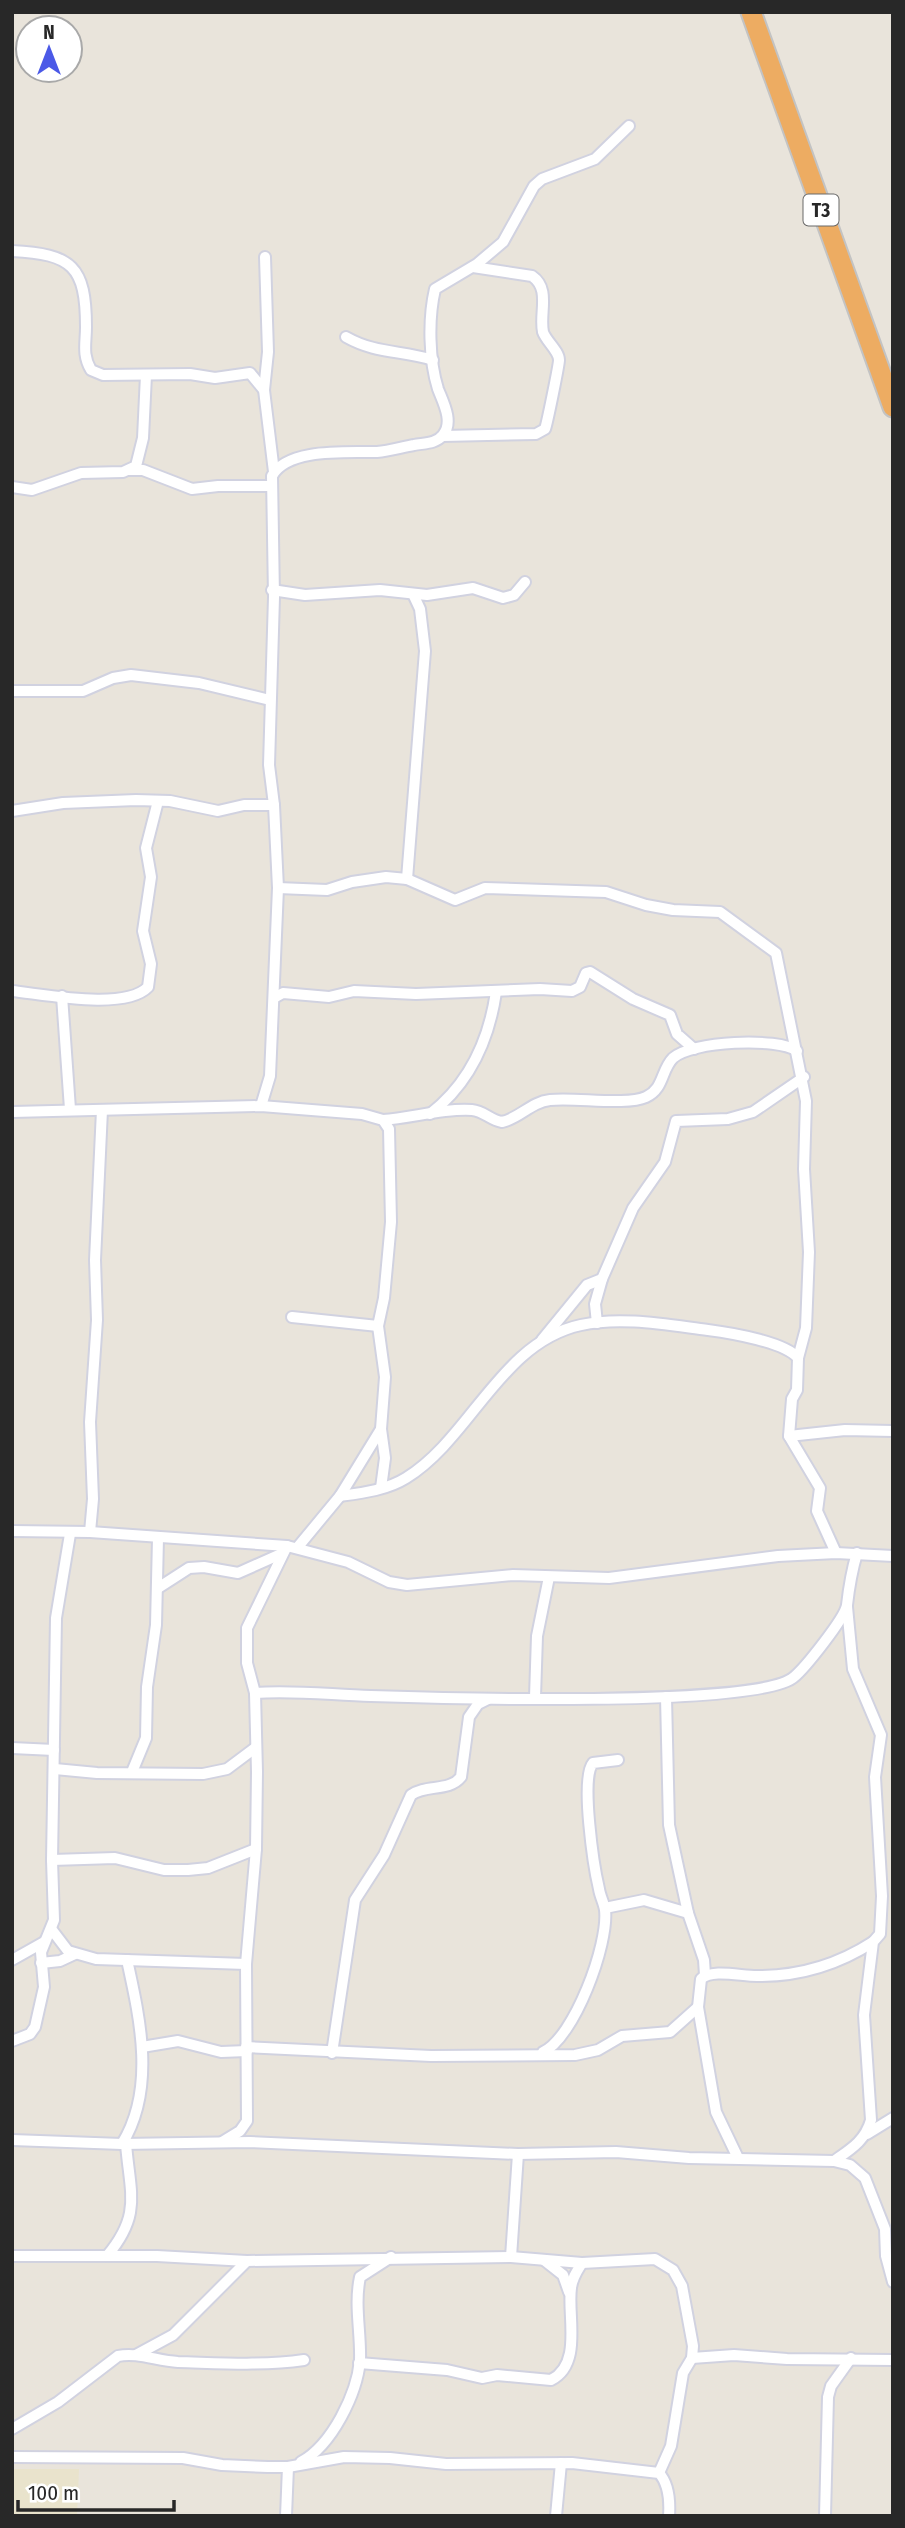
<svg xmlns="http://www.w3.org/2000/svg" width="905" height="2528" font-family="'Fira Sans Condensed',sans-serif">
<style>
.education{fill:#e9e3cc}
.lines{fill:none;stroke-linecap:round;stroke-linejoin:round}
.street-casing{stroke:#d1d2e0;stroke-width:14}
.highway-casing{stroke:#c3c3c3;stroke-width:23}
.street{stroke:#fff;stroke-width:10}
.highway{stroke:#edac62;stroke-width:19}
.labels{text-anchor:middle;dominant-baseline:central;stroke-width:6;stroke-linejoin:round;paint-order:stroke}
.shield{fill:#fff;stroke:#686868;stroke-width:2}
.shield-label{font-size:19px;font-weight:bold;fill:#282828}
</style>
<rect width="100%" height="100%" fill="#e9e4db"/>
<polygon class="education" points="12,2469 79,2469 77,2516 12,2516"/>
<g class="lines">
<defs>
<g id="street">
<path d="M12,251C72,254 86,266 86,327C86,343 82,355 91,370L103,375L190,374L215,378L250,373L264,390L274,472"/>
<path d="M346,337C376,354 401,350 433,360"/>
<polyline points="264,390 268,352 265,257"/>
<path d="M443,436L536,434L545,429C547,424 559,365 559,360C559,351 546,341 543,332C539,313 551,289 532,276L473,267"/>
<polyline points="129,470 143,470 192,489 218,486 271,486"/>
<polyline points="12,487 32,490 81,473 123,472 136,466 143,438 146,375"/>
<polyline points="272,590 305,595 380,590 427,595 473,588 503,598 514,595 525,582"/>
<polyline points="12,691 83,691 113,678 131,675 199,683 270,700"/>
<polyline points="12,811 63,803 136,800 170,801 218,811 244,805 274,805"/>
<polyline points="407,879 425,651 420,609 413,594"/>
<polyline points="278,888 327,890 352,882 386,877 407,879 455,900 485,888 606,892 646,905 673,910 720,912 776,953 806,1101 804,1169 809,1252 806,1328 798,1358"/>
<path d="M12,991C43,994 125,1011 148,987L151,964L143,931L151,877L146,848L158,801"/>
<polyline points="62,996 70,1109"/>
<polyline points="274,998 283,993 329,997 354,991 416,994 540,989 572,991 580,987 586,973 590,972 633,999 670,1015 677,1034 694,1049"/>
<path d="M261,1106L270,1076L278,888L274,805L269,765L274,597L272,476C288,447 350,453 377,452C390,451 402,447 414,445C424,443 436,444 443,435C454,422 443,402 438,389C429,360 428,319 435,289L477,264L503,242L534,186L542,179L595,159L629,126"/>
<polyline points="12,1112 261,1106 362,1114 383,1120 389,1129 391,1222 384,1298 378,1326 385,1377 381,1429 340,1496 297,1548"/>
<path d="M430,1114C470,1083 489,1040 496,992"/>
<path d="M383,1120C412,1118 443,1108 472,1110C484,1111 490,1120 502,1122C520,1118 531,1102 550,1100C575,1097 626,1106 646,1097C664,1089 661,1070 673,1058C691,1041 778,1037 797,1051"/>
<polyline points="292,1317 378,1326"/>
<polyline points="597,1323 595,1304 602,1279 633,1208 665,1162 676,1121 728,1119 753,1112 804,1077"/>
<polyline points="542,1340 587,1285 602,1279"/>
<polyline points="789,1436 845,1430 893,1431"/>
<polyline points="381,1488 385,1458 381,1429"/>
<path d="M340,1496C362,1493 387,1490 406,1478C471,1438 501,1342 581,1325C621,1316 668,1325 708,1330C731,1333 785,1342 798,1358L797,1390L792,1399L789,1436L820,1488L817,1511L836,1553"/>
<polyline points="12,1531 90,1532 287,1546 348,1562 389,1582 407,1585 513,1575 609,1578 778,1556 836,1553 893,1556"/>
<polyline points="90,1532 93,1499 90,1422 97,1320 95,1260 102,1110"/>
<polyline points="158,1588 189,1568 204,1567 238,1573 283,1553"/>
<path d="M255,1693C294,1690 332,1695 371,1696C435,1698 759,1708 794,1677C805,1668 845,1618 847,1605C849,1587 852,1570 857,1553"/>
<polyline points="535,1697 537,1636 549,1577"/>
<polyline points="666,1697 669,1825 688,1913 704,1960 705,1975"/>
<polyline points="12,1748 54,1750"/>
<polyline points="55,1769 97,1773 203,1774 227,1769 255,1748"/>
<polyline points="132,1772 146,1738 147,1687 156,1625 158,1538"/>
<polyline points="52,1860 115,1858 164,1870 188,1870 208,1868 256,1849"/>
<polyline points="605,1908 644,1900 688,1913"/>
<polyline points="52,1930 68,1951 96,1959 246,1964"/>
<polyline points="12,1960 44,1942"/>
<polyline points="41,1963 60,1961 75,1954"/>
<polyline points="12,2041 30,2034 35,2027 44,1987 41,1952 54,1920 52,1860 56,1618 70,1534"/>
<polyline points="142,2047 178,2041 221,2052 247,2051"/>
<polyline points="246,2047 431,2056 575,2055 598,2050 622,2036 670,2032 698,2007"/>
<path d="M543,2052C574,2038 609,1944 605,1910C604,1903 600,1896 599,1889C594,1868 580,1778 593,1763L618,1760"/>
<path d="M332,2053L355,1900L384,1855L411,1795C426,1784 449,1792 461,1777L469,1717L478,1704L488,1699"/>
<polyline points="867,2134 893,2118"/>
<polyline points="12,2140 122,2144 250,2142 518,2154 616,2152 689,2158 834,2161 850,2165 865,2178 885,2229 886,2256 893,2282"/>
<polyline points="222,2142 240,2131 247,2121 246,1964 256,1849 257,1772 255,1693 247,1663 247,1628 287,1546"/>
<path d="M122,2144C156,2089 140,2019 127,1960"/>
<path d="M738,2158L716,2112L698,2007L701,1979C712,1968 744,1977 759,1976C800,1976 839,1964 873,1942"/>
<path d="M834,2161C851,2149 865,2141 871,2120L864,2015L873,1942L880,1934L882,1896L875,1777L881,1735L853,1669L847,1607"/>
<polyline points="12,2256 157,2256 247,2261 511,2257 582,2263 655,2259 673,2270 682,2286 693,2346 692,2358 683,2373 671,2446 659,2473"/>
<path d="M107,2256C142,2214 130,2194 126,2144"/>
<polyline points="511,2257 518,2154"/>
<polyline points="544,2260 563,2275 569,2292"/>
<polyline points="136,2355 173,2335 247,2261"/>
<polyline points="692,2358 734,2355 787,2359 893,2360"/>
<path d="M359,2363L447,2370L482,2378L497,2375L551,2380C583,2364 567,2315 571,2288C572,2278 577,2271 582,2263"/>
<path d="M12,2429L58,2402L118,2356C138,2352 157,2361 178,2362C219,2363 263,2366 304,2360"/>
<path d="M12,2457L183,2458L222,2465L268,2467H288L344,2457L390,2458L446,2464L572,2463L659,2473C669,2484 670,2501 669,2516"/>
<path d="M301,2462C332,2445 357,2394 360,2360C361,2332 354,2305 360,2277L391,2257"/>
<polyline points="286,2516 288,2467"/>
<polyline points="556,2516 561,2463"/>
<polyline points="825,2516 828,2397 831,2386 851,2358"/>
</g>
<polyline id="highway" points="751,12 893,407"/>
</defs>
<use href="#street" class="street-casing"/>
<use href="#highway" class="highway-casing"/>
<use href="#street" class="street"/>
<use href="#highway" class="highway"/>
</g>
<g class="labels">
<rect class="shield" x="803.5" y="194.5" width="35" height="31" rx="5"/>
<g class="shield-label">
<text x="821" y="210">T3</text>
</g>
</g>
<rect width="905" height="2528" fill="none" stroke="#282828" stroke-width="28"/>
<g transform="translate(49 49)"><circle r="33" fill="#ffffff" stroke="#a9a9a9" stroke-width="2"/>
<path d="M0-5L12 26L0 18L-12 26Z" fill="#4b59e7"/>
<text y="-10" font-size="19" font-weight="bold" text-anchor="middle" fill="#282828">N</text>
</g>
<path d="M18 2500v10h156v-10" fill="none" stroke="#282828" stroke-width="3.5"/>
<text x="28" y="2500" font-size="21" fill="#282828" stroke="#ffffff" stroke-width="5" paint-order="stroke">100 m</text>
</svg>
